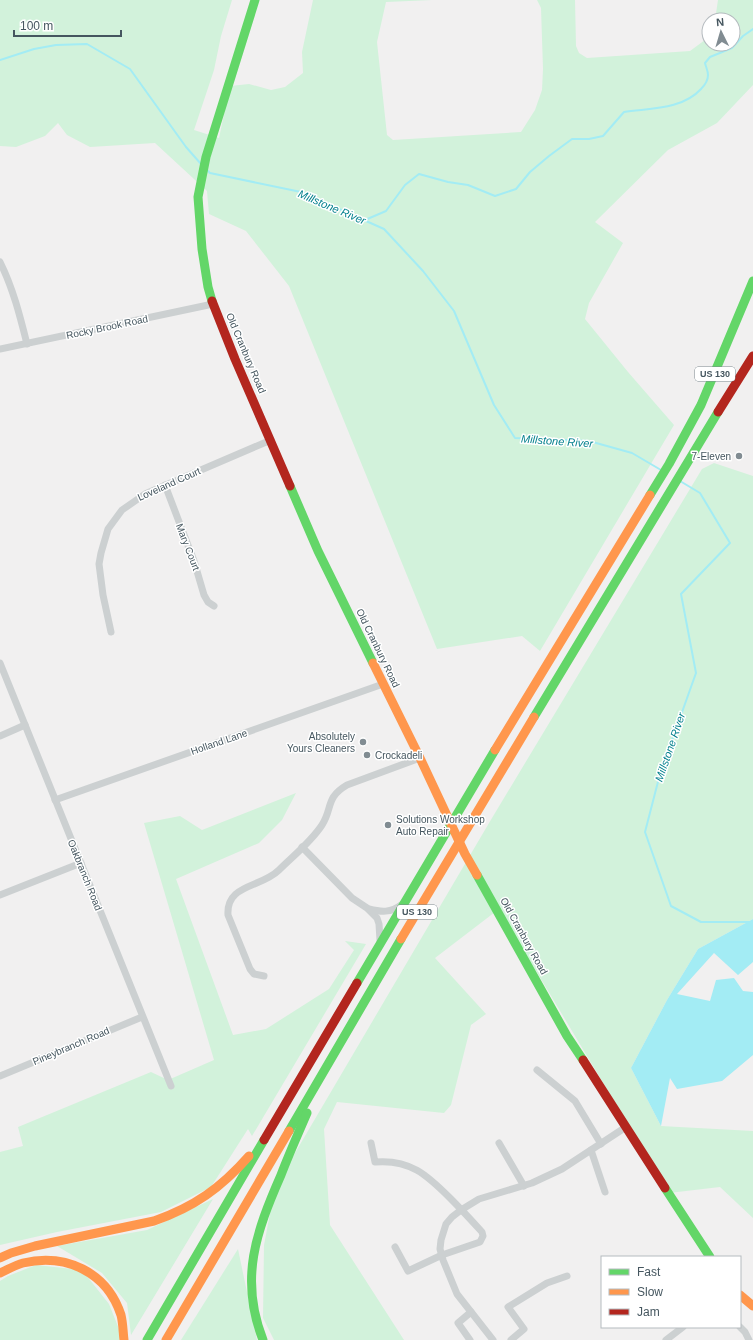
<svg xmlns="http://www.w3.org/2000/svg" width="753" height="1340" font-family="Arial,sans-serif">
<style>
.green{fill:#d2f2db}
.water{fill:#a3ecf4}
.lines{fill:none;stroke-linecap:round;stroke-linejoin:round}
.stream{stroke:#a3ecf4;stroke-width:2}
.street{stroke:#ccd0d1;stroke-width:7}
.fast{stroke:#63d668;stroke-width:9}
.slow{stroke:#ff974d;stroke-width:9}
.jam{stroke:#b3261e;stroke-width:9}
.poi-dot{fill:#818c92;stroke:#fff;stroke-width:1.5}
.labels{text-anchor:middle;dominant-baseline:central;stroke-width:3;stroke-linejoin:round;paint-order:stroke}
.shield{fill:#fff;stroke:#7d898f;stroke-width:1}
.shield-label{font-size:9px;font-weight:bold;fill:#45565f}
.street-label{font-size:10px;fill:#45565f;stroke:#fff}
.poi-label{font-size:10px;fill:#45565f;stroke:#fff;text-anchor:end}
.water-label{font-size:11px;font-style:italic;fill:#04818e;stroke:#fff}
</style>
<rect width="100%" height="100%" fill="#f1f0f0"/>
<g class="green">
<polygon points="0,0 232,0 221,36 214,70 194,130 219,138 230,86 249,84 271,90 285,87 303,73 302,52 313,0 432,0 386,2 377,42 387,135 393,140 521,132 535,110 542,90 543,69 541,8 537,0 575,0 576,46 579,53 587,58 690,51 709,37 709,44 733,44 733,20 715,20 718,0 753,0 753,85 717,123 668,150 595,222 623,243 589,303 585,319 628,372 674,425 540,651 522,636 437,649 289,286 246,231 209,214 207,191 155,143 90,147 67,135 58,123 45,136 16,147 0,146"/>
<polygon points="714,463 753,476 753,919 698,949 667,1000 631,1068 661,1126 753,1131 753,1218 720,1187 669,1193 499,909 435,958 486,1014 471,1025 451,1105 444,1113 337,1102 324,1129 330,1225 404,1340 274,1340 263,1318 264,1245 275,1187 489,823 702,469"/>
<polygon points="296,793 282,820 259,843 176,879 233,1035 266,1029 329,989 354,950 345,941 366,944 252,1136 248,1129 211,1187 161,1212 57,1232 0,1245 0,1152 23,1146 18,1127 151,1072 168,1080 214,1060 144,823 180,816 202,830"/>
<polygon points="213,1199 131,1335 127,1303 102,1273 57,1246 147,1230"/>
<polygon points="238,1249 257,1340 181,1340"/>
<polygon points="36,1265 82,1270 109,1304 121,1334 119,1340 0,1340 0,1281 8,1276"/>
</g>
<polygon class="water" points="753,919 753,962 738,975 714,953 677,994 710,1001 716,980 734,978 743,991 753,992 753,1055 722,1081 677,1089 670,1078 661,1126 631,1068 667,1000 698,949"/>
<g class="lines">
<g class="stream">
<polyline points="0,60 34,49 56,45 87,44 130,69 186,147 201,164"/>
<polyline points="207,170 210,173 301,192 384,229 423,271 454,311 494,405 515,438 589,441 632,453 661,470"/>
<path d="M365,220L386,211L405,185L419,174L448,182L468,185L495,196L516,189L530,172L549,156L572,139H589L603,136L624,112C649,108 682,110 701,89C704,86 708,81 708,75C708,71 706,67 705,63L710,57L732,48L743,36L753,29"/>
<polyline points="680,481 700,493 730,543 681,594 696,673 660,774 645,832 671,906 701,922 753,922"/>
</g>
<g class="street">
<path d="M0,262C13,288 20,316 27,344"/>
<polyline points="0,349 213,304"/>
<polyline points="165,485 194,561 204,595 208,602 214,606"/>
<polyline points="111,632 103,595 99,564 101,553 108,529 122,510 145,494 271,440"/>
<polyline points="0,663 171,1086"/>
<polyline points="0,736 25,725"/>
<polyline points="55,800 383,684"/>
<polyline points="302,847 352,898 367,908 377,918 379,924 380,940"/>
<polyline points="0,895 81,863"/>
<path d="M369,909C381,912 391,913 401,905"/>
<path d="M264,976L254,974L250,969L228,915C226,884 261,888 279,870C293,856 311,842 322,825C333,808 325,798 347,785L420,758"/>
<polyline points="537,1070 575,1101 601,1144"/>
<polyline points="0,1076 142,1017"/>
<path d="M371,1143L375,1162C410,1159 427,1175 450,1198C461,1209 472,1221 482,1232L483,1236L480,1242L442,1255L408,1271L395,1247"/>
<polyline points="499,1143 524,1186"/>
<polyline points="591,1150 605,1192"/>
<polyline points="740,1327 745,1332 749,1340"/>
<polyline points="470,1340 458,1323 471,1312"/>
<polyline points="493,1340 457,1294 443,1260 440,1249 441,1240 446,1224 452,1217 461,1210 479,1199 532,1183 562,1169 626,1127"/>
<polyline points="511,1340 524,1329 508,1307 547,1283 567,1276"/>
<polyline points="666,1340 683,1327"/>
</g>
<g class="fast">
<polyline points="212,301 208,287 202,249 198,197 206,157 255,0"/>
<polyline points="290,486 318,551 373,663"/>
<polyline points="650,495 669,464 701,405 753,281"/>
<polyline points="534,717 718,412"/>
<polyline points="477,875 567,1036 583,1060"/>
<polyline points="357,983 495,750"/>
<polyline points="289,1131 401,939"/>
<polyline points="665,1188 710,1257"/>
<polyline points="147,1340 264,1140"/>
<path d="M263,1340C239,1279 256,1232 281,1175C289,1154 298,1134 307,1113"/>
</g>
<g class="slow">
<polyline points="373,663 420,758 465,854 477,875"/>
<polyline points="495,750 650,495"/>
<polyline points="401,939 534,717"/>
<path d="M0,1258L11,1253L35,1246L154,1221C194,1207 221,1188 249,1156"/>
<path d="M0,1273C7,1270 15,1265 23,1263C66,1253 107,1272 121,1315C123,1323 123,1332 124,1340"/>
<polyline points="740,1295 753,1306"/>
<polyline points="166,1340 289,1131"/>
</g>
<g class="jam">
<polyline points="212,301 235,359 290,486"/>
<polyline points="718,412 753,356"/>
<polyline points="583,1060 665,1188"/>
<polyline points="264,1140 357,983"/>
</g>
</g>
<g class="poi-dot">
<circle cx="739" cy="456" r="4"/>
<circle cx="363" cy="742" r="4"/>
<circle cx="367" cy="755" r="4"/>
<circle cx="388" cy="825" r="4"/>
</g>
<g class="labels">
<g class="shield">
<rect x="695" y="367" width="40" height="14" rx="3"/>
<rect x="397" y="905" width="40" height="14" rx="3"/>
</g>
<g class="shield-label">
<text x="715" y="374">US 130</text>
<text x="417" y="912">US 130</text>
</g>
<g class="street-label">
<text transform="translate(107 327) rotate(-12)">Rocky Brook Road</text>
<text transform="translate(246 353) rotate(67)">Old Cranbury Road</text>
<text transform="translate(169 484) rotate(-24)">Loveland Court</text>
<text transform="translate(188 547) rotate(69)">Mary Court</text>
<text transform="translate(378 648) rotate(64)">Old Cranbury Road</text>
<text transform="translate(219 742) rotate(-19)">Holland Lane</text>
<text transform="translate(85 875) rotate(68)">Oakbranch Road</text>
<text transform="translate(524 936) rotate(61)">Old Cranbury Road</text>
<text transform="translate(71 1046) rotate(-23)">Pineybranch Road</text>
</g>
<g class="poi-label">
<text x="731" y="456">7-Eleven</text>
<text x="355" y="736">Absolutely<tspan x="355" dy="12">Yours Cleaners</tspan></text>
<text x="375" y="755" text-anchor="start">Crockadeli</text>
<text x="396" y="819" text-anchor="start">Solutions Workshop<tspan x="396" dy="12">Auto Repair</tspan></text>
</g>
<g class="water-label">
<text transform="translate(332 207) rotate(23)">Millstone River</text>
<text transform="translate(557 441) rotate(4)">Millstone River</text>
<text transform="translate(670 747) rotate(-71)">Millstone River</text>
</g>
</g>
<rect x="601" y="1256" width="140" height="72" fill="#ffffff" stroke="#b5bbbf"/>
<rect x="609" y="1269" width="20" height="6" fill="#63d668" stroke="#b5bbbf"/>
<text x="637" y="1276" font-size="12" fill="#45565f">Fast</text>
<rect x="609" y="1289" width="20" height="6" fill="#ff974d" stroke="#b5bbbf"/>
<text x="637" y="1296" font-size="12" fill="#45565f">Slow</text>
<rect x="609" y="1309" width="20" height="6" fill="#b3261e" stroke="#b5bbbf"/>
<text x="637" y="1316" font-size="12" fill="#45565f">Jam</text>
<g transform="translate(721 32) rotate(355)"><circle r="19" fill="#ffffff" stroke="#b5bbbf"/>
<path d="M0-3L7 15L0 10L-7 15Z" fill="#818c92"/>
<text y="-6" font-size="11" font-weight="bold" text-anchor="middle" fill="#45565f">N</text>
</g>
<path d="M14 30v6h107v-6" fill="none" stroke="#45565f" stroke-width="2"/>
<text x="20" y="30" font-size="12" fill="#45565f" stroke="#ffffff" stroke-width="3" paint-order="stroke">100 m</text>
</svg>
